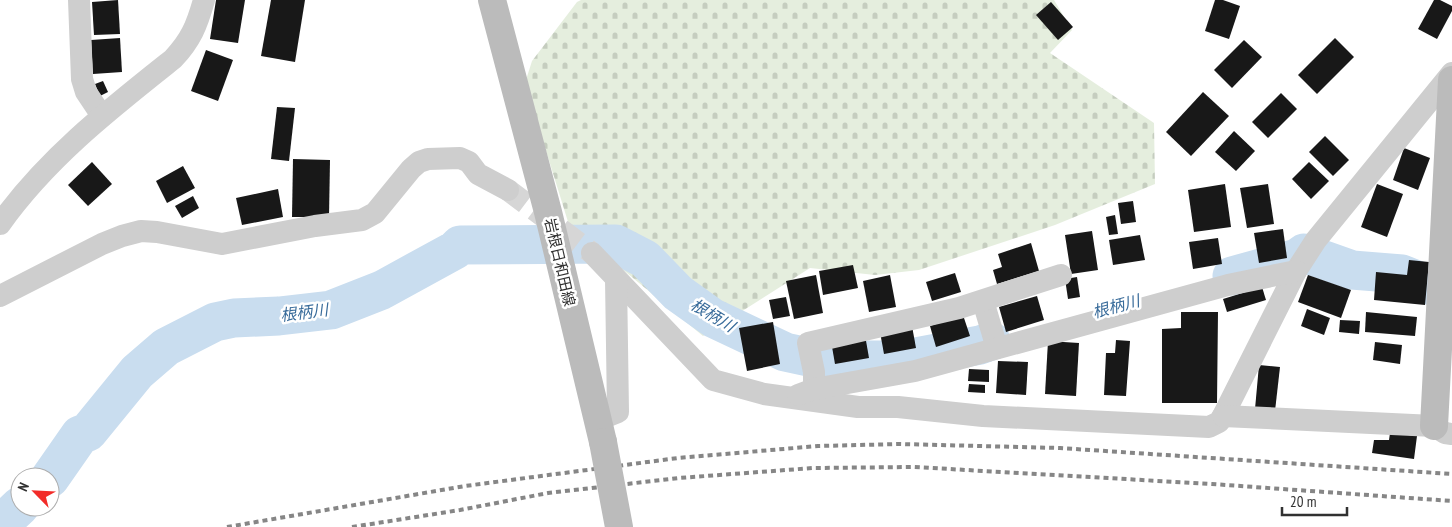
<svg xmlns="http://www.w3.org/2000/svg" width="1452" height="527" font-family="'PT Sans Narrow','Noto Sans JP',sans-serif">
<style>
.cemetery{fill:url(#cemetery-stones)}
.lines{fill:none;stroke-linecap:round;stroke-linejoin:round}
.river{stroke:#c9ddef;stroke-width:39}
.building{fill:#181818}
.street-tunnel{stroke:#d6d6d6;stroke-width:22;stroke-dasharray:22 11;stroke-linecap:butt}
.street{stroke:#cecece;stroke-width:22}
.secondary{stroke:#bbb;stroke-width:28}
.rail{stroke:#868686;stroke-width:4;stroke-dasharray:5 4;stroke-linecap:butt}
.secondary-bridge{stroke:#bbb;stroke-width:28}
.labels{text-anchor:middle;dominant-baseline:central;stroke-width:5;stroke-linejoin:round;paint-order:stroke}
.street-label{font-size:15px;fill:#313131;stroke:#fff}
.water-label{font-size:16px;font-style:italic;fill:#386b9a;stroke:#fff}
</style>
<defs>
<pattern id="cemetery-stones" width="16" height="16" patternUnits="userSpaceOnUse" patternTransform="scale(1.25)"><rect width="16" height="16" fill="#e5eede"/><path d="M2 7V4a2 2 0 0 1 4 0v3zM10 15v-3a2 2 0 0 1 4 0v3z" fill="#c5cdbf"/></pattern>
</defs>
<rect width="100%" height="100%" fill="#fff"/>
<polygon class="cemetery" points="581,0 1054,0 1072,30 1050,53 1154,123 1155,184 1055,225 919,270 875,275 810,268 703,336 569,225 525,83 532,61 577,2"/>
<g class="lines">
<g class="river">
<polyline points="1232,276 1297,258 1304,253 1352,270 1402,274 1452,294"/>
<polyline points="50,478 80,435 88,432 137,372 166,347 215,322 234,318 279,316 331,310 382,290 455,250 460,245 616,244 645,259 678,293 713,318 785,352 822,360 900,360 980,345 991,341"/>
<polyline points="0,525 20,506"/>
</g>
</g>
<g class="building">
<polygon points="118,0 120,34 94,35 92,2"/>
<polygon points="216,0 245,0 238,43 210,39"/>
<polygon points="271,0 305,0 295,62 261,56"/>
<polygon points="1215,0 1223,0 1240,6 1229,39 1205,31"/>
<polygon points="1434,0 1440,0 1452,6 1452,11 1437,39 1418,29"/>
<polygon points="1051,2 1073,27 1058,40 1036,15"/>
<polygon points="120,38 122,72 93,74 91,40"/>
<polygon points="1335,38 1354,57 1317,94 1298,75"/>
<polygon points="1244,40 1262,57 1232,88 1214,70"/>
<polygon points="206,50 233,60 218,101 191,91"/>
<polygon points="103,81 108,92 100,96 95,84"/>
<polygon points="1203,92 1229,116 1191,156 1166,132"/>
<polygon points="1281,93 1297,109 1268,138 1252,122"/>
<polygon points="277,107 295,108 289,161 271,159"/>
<polygon points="1234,131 1255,151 1236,171 1215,152"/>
<polygon points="1325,136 1349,160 1333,176 1309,152"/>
<polygon points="1404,148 1430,158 1418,190 1393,180"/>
<polygon points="293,159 330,160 329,217 292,217"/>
<polygon points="92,162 112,184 88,206 68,185"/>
<polygon points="1309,162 1329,181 1311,199 1292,179"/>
<polygon points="183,166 195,188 167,203 156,181"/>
<polygon points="1225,184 1231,227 1194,232 1188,190"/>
<polygon points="1268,184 1274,224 1247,228 1240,188"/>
<polygon points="1377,184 1403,194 1387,237 1361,227"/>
<polygon points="278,189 283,217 242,225 236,198"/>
<polygon points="193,196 199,208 182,218 175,206"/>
<polygon points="1133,201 1136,222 1121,224 1118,203"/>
<polygon points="1115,215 1118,234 1109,235 1106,217"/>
<polygon points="1283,229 1287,258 1259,263 1254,233"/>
<polygon points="1092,231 1098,270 1071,274 1065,235"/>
<polygon points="1140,235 1145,260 1113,265 1109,240"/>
<polygon points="1218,238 1222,264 1193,269 1189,242"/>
<polygon points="1031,243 1039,271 997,284 993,270 1002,267 998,254"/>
<polygon points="1409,260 1429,262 1425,305 1374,300 1376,272 1407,275"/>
<polygon points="853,265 858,288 823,295 819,271"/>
<polygon points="955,273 961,292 932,301 926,282"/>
<polygon points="816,275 823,313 794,319 786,281"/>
<polygon points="890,275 896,307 869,312 863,281"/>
<polygon points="1308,275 1351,290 1341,318 1298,302"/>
<polygon points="1077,277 1080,297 1068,299 1065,279"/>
<polygon points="1262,287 1266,300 1227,312 1223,299"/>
<polygon points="1037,296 1044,320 1006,332 999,307"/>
<polygon points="786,297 790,316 773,319 769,300"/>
<polygon points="1307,309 1330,318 1324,335 1301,326"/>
<polygon points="1181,312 1218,312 1217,403 1162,403 1162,329 1181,328"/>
<polygon points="1366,312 1417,317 1415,336 1365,332"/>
<polygon points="963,315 970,336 936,347 930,326"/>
<polygon points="1340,320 1360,321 1359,334 1339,332"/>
<polygon points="773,322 780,364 747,371 739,328"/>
<polygon points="912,326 916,348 884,354 880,332"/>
<polygon points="865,335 869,358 835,364 831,341"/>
<polygon points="1116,340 1130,341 1126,396 1104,395 1106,353 1115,353"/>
<polygon points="1048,341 1079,343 1076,396 1045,394"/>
<polygon points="1375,342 1402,345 1400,364 1373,360"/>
<polygon points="998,361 1028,362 1026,395 996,393"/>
<polygon points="1259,365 1280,367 1275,411 1255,409"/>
<polygon points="969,369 989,370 989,382 968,381"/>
<polygon points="969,384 985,385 985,393 968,392"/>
<polygon points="1390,433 1417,436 1414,459 1372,453 1374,440 1389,440"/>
</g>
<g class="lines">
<polyline class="street-tunnel" points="508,190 592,253"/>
<g class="street">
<polyline points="79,0 82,79 86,92 102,116"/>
<path d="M0,224C47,158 110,109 173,59C191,40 197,25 204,0"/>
<polyline points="592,253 713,380 764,394 858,407 898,407 983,416 1209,427 1219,422 1223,416 1296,271 1316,240 1452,73"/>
<polyline points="0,296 102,244 122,236 141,231 157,232 222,244 315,226 362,220 375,213 411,169 419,162 428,159 460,158 469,162 478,174 508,190"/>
<polyline points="983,301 997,348"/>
<polyline points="814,389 814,372 808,343 959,308 1061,275"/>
<polyline points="798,395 814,389 915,371 1228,285 1296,271"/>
<polyline points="1223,416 1434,426 1445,433 1452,434"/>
<polyline points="598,420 618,412 616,279"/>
</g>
<g class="secondary">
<polyline points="492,0 548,212 603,442"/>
<polyline points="1434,426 1452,80"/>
</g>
<g class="rail">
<polyline points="227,527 465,486 678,458 818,446 900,444 1060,448 1452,474"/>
<polyline points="352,527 460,510 548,493 679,478 813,468 914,467 1212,484 1452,501"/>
</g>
<polyline class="secondary-bridge" points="603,442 619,527"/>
</g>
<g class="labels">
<g class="street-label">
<text transform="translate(560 262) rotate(77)">岩根日和田線</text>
</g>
<g class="water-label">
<text transform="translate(1116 306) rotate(-15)">根柄川</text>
<text transform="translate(304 312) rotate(-7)">根柄川</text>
<text transform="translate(713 315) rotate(31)">根柄川</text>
</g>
</g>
<g transform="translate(35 492) rotate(294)"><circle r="24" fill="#ffffff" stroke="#adadad"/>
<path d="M0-4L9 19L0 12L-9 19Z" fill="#f22c29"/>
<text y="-8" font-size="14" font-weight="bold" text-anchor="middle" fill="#313131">N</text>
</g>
<path d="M1282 507v8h65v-8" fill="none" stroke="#313131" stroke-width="2.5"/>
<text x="1290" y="507" font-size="15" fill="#313131" stroke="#ffffff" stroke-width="4" paint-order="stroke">20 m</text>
</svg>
